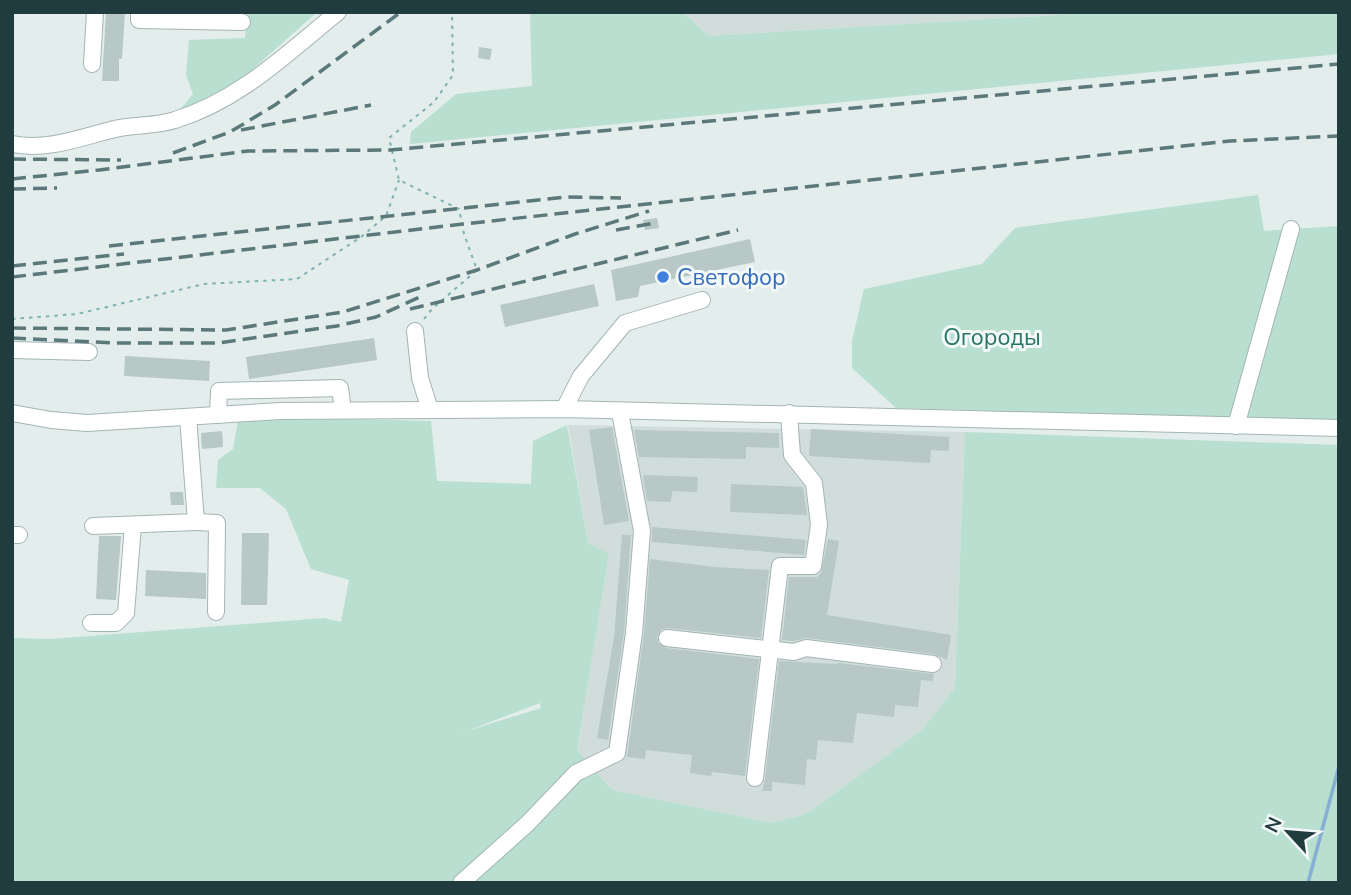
<svg xmlns="http://www.w3.org/2000/svg" width="1351" height="895" font-family="'Nunito Sans',sans-serif">
<style>
.built{fill:#d0dddb}
.green{fill:#b9dfd0;fill-rule:evenodd}
.lines{fill:none;stroke-linecap:round;stroke-linejoin:round}
.stream{stroke:#87aed4;stroke-width:3.5}
.building{fill:#b7c8c6}
.minor-casing{stroke:#a4b4b5;stroke-width:18}
.path{stroke:#81b1b2;stroke-width:2;stroke-dasharray:3.5 5;stroke-linecap:butt}
.minor{stroke:#fff;stroke-width:16}
.rail{stroke:#5b787a;stroke-width:3.5;stroke-dasharray:14 7;stroke-linecap:butt}
.shop-dot{fill:#3f7fe0;stroke:#f2f9f8;stroke-width:2.5}
.labels{text-anchor:middle;dominant-baseline:central;stroke-width:6;stroke-linejoin:round;paint-order:stroke}
.shop-label{font-size:23px;fill:#366cbe;stroke:#f2f9f8;text-anchor:start}
.park-label{font-size:23px;fill:#297762;stroke:#f2f9f8}
</style>
<rect width="100%" height="100%" fill="#e2edec"/>
<g class="built">
<polygon points="683,12 1107,12 708,36"/>
<polygon points="568,425 965,432 955,688 922,730 806,814 772,823 612,790 577,750 609,554 588,543"/>
</g>
<g class="green">
<polygon points="249,12 317,12 232,88 179,111 193,94 186,75 189,40 245,38"/>
<polygon points="530,12 683,12 708,36 1107,12 1339,12 1339,54 410,144 411,132 456,94 532,86"/>
<polygon points="1258,195 1264,231 1339,226 1339,421 896,408 852,368 852,341 864,289 982,264 1015,228"/>
<path d="M340,419L431,421L437,481L531,484L533,441L567,425L588,543L609,554L577,750L612,790L772,823L806,814L922,730L955,688L965,432L1339,445V883H12V638L51,639L324,618L341,622L349,580L311,569L286,509L260,488H216L218,460L233,449L238,421ZM540,703L541,708L460,733H461Z"/>
</g>
<g class="lines">
<polyline class="stream" points="1308,883 1339,766"/>
</g>
<g class="building">
<polygon points="106,12 125,12 122,59 119,59 119,81 102,81"/>
<polygon points="479,47 492,49 490,60 478,58"/>
<polygon points="657,218 659,228 645,230 643,220"/>
<polygon points="750,239 755,262 640,286 638,297 616,301 611,270"/>
<polygon points="594,284 599,306 505,327 500,305"/>
<polygon points="374,338 377,360 249,379 246,357"/>
<polygon points="125,356 210,361 209,381 124,376"/>
<polygon points="612,427 629,521 604,525 589,430"/>
<polygon points="811,429 949,437 949,451 931,450 930,463 809,456"/>
<polygon points="634,430 779,433 779,448 746,447 746,459 639,457"/>
<polygon points="222,431 223,447 202,449 201,433"/>
<polygon points="643,475 698,477 697,492 672,491 671,502 647,501"/>
<polygon points="731,484 803,487 807,515 730,512"/>
<polygon points="170,492 183,492 184,505 171,505"/>
<polygon points="652,527 806,540 804,555 652,542"/>
<polygon points="242,533 269,533 267,605 241,605"/>
<polygon points="622,535 631,535 624,632 608,740 597,738 614,637"/>
<polygon points="99,536 121,536 116,600 96,599"/>
<polygon points="828,539 839,541 827,615 951,635 947,660 934,654 807,638 793,641 782,640 789,577 817,577 821,573"/>
<polygon points="650,559 715,567 769,570 761,638 668,628 662,629 657,636 658,643 666,648 759,659 745,776 712,772 711,776 690,773 692,755 646,750 645,759 627,757 644,634"/>
<polygon points="146,570 206,573 206,599 145,596"/>
<polygon points="779,661 837,664 838,663 934,674 933,681 921,680 918,707 895,705 894,717 857,713 853,743 818,740 816,760 807,759 805,785 772,782 772,791 762,791 765,779"/>
</g>
<g class="lines">
<defs>
<g id="minor">
<polyline points="139,12 139,20 242,22"/>
<polyline points="92,64 95,12"/>
<path d="M12,144C47,151 78,138 111,130C132,124 154,127 175,120C240,100 286,54 338,12"/>
<polyline points="415,331 420,378 430,410"/>
<polyline points="12,350 89,352"/>
<polyline points="564,409 581,376 625,323 702,300"/>
<polyline points="12,413 51,420 87,423 280,411 564,409 1339,428"/>
<polyline points="218,415 219,391 340,388 343,410"/>
<polyline points="1236,426 1291,229"/>
<polyline points="196,522 217,523 216,612"/>
<polyline points="93,526 196,522 188,417"/>
<polyline points="12,535 19,535"/>
<polyline points="91,623 116,623 126,613 133,525"/>
<polyline points="667,638 794,652 806,648 933,664"/>
<polyline points="755,778 780,566 813,566 819,525 814,483 792,455 789,413"/>
<polyline points="461,883 527,824 576,773 617,753 634,633 642,531 620,412"/>
</g>
</defs>
<use href="#minor" class="minor-casing"/>
<g class="path">
<polyline points="12,319 77,314 204,284 297,279 361,237 386,216 399,180"/>
<polyline points="424,319 432,309 477,270 464,234 459,209 399,180 389,138 434,102 453,75 452,12"/>
</g>
<use href="#minor" class="minor"/>
<g class="rail">
<polyline points="241,130 371,105"/>
<polyline points="173,153 230,132 275,105 401,12"/>
<polyline points="12,159 121,160"/>
<polyline points="12,179 99,170 248,151 390,150 1339,64"/>
<polyline points="12,189 57,188"/>
<polyline points="616,230 654,223"/>
<polyline points="109,246 566,197 621,198"/>
<polyline points="12,266 124,254"/>
<polyline points="12,277 463,224 1230,141 1339,136"/>
<polyline points="410,309 738,230"/>
<polyline points="12,328 226,330 343,312 477,270 575,234 649,211"/>
<polyline points="12,338 116,343 218,343 337,326 376,317 422,296"/>
</g>
</g>
<circle class="shop-dot" cx="663" cy="277" r="7"/>
<g class="labels">
<g class="shop-label">
<text x="677" y="277">Светофор</text>
</g>
<g class="park-label">
<text x="992" y="337">Огороды</text>
</g>
</g>
<rect width="1351" height="895" fill="none" stroke="#213c3f" stroke-width="28"/>
<g transform="translate(1288 832) rotate(296)" stroke="#f2f9f8" stroke-width="5" paint-order="stroke">
<path d="M0-5L12 26L0 18L-12 26Z" fill="#213c3f"/>
<text y="-10" font-size="19" font-weight="bold" text-anchor="middle" fill="#213c3f">N</text>
</g>
</svg>
